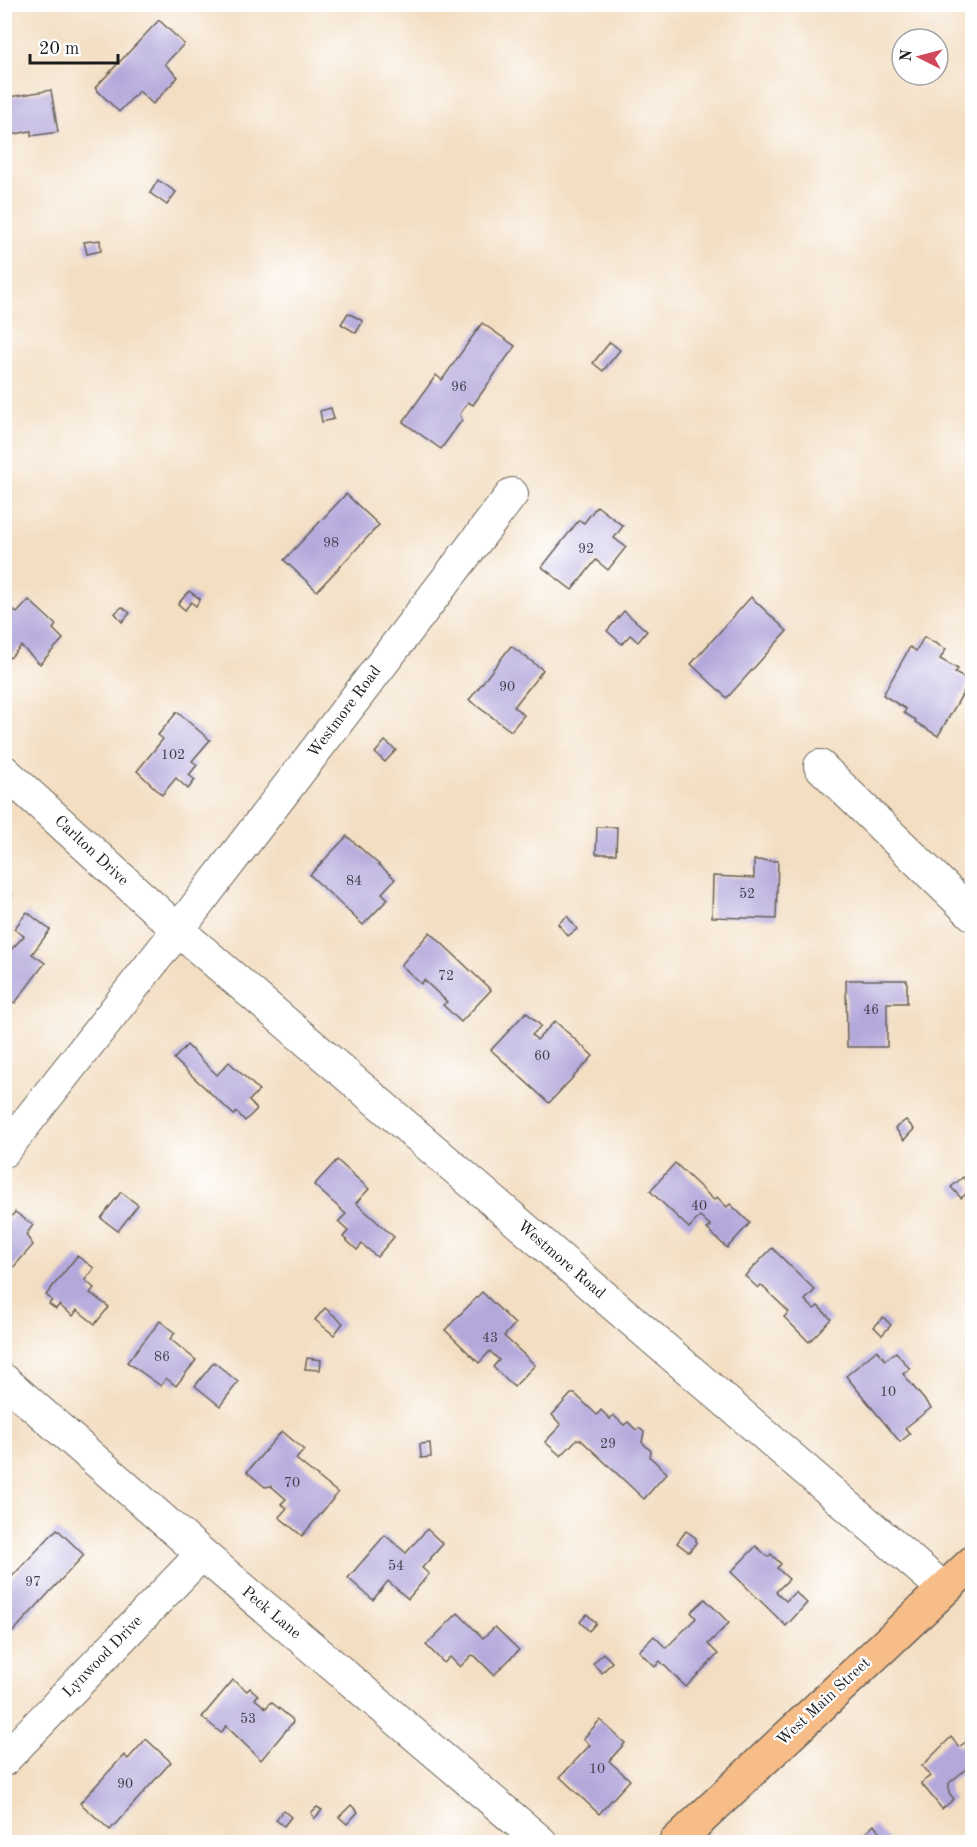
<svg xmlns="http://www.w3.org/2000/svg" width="977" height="1847" font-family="'Old Standard TT',serif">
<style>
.building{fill:#b4a8db}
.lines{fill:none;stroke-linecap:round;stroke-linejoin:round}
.minor-casing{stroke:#676056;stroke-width:34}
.major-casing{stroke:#676056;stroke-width:36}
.minor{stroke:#fff;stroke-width:32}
.major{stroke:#f7bd88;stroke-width:33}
.labels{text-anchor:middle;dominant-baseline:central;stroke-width:4.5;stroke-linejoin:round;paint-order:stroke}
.number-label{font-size:14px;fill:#423f4c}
.street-label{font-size:16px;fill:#1c1c1c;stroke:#fff}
</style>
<rect width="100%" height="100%" fill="#fff"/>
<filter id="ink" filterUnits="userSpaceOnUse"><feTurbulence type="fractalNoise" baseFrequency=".0167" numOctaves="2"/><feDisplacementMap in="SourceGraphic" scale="12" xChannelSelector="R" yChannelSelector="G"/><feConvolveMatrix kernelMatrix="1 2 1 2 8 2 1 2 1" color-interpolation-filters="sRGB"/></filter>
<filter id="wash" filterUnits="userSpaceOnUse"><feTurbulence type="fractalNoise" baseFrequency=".008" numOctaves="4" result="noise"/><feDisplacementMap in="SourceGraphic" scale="24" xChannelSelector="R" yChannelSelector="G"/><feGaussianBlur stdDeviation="1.35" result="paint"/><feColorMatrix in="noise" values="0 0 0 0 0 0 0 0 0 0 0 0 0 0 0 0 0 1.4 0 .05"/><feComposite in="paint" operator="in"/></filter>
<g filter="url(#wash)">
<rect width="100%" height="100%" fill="#f3dec2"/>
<g id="blocks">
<g class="building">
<polygon points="159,20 184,44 165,64 178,77 153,104 139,91 119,112 95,88"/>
<polygon points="51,90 58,132 31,136 31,131 4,136 4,98"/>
<polygon points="158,180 176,192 167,205 150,193"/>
<polygon points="100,240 101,251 87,254 84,242"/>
<polygon points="348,313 363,321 356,333 341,324"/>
<polygon points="482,323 515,346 473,405 468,402 460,414 462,420 441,449 403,422 436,375 442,380"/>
<polygon points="610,342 620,350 603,371 593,363"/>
<polygon points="331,408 334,419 322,422 320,411"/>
<polygon points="346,494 379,525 317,591 284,560"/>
<polygon points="597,506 623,526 614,538 626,547 608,570 596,560 572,590 542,567 579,520 584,523"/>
<polygon points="189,591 200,599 196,606 191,602 185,610 178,604"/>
<polygon points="751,597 787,631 727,698 691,664"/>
<polygon points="29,600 56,625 53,629 63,639 40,664 21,646 10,658 4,652 4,601 17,613"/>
<polygon points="122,607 130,613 122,622 115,613"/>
<polygon points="624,611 647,631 638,642 630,635 622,644 607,631"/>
<polygon points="924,637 946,649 940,659 958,669 955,673 970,681 938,736 915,722 916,720 904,713 906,709 883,695 910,647 916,651"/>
<polygon points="511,646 543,670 514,707 524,715 511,731 469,700"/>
<polygon points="177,712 210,740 192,761 197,765 189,775 195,780 188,789 176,778 162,795 137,771 163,739 158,735"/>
<polygon points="385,741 396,750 385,762 375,753"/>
<polygon points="597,827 617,827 616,854 596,854"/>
<polygon points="347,836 395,879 382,893 388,899 363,925 310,875"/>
<polygon points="754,860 778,861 776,919 712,917 713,876 754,878"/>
<polygon points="4,889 11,897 4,906"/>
<polygon points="27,912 50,930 32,954 45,963 15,1003 4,995 4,957 24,936 14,929"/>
<polygon points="567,916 577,929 568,936 558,924"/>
<polygon points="430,932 491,990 461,1022 443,1005 447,1002 424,980 421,984 401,965"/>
<polygon points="846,980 907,980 907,1003 887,1003 887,1047 847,1047"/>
<polygon points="526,1012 541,1026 532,1035 537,1040 555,1021 593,1056 549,1103 491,1050"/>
<polygon points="187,1045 217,1075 229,1062 259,1090 249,1101 257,1109 245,1121 237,1112 234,1115 174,1059"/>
<polygon points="906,1120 914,1129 904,1140 895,1128"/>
<polygon points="337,1160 369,1189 356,1203 394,1237 377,1257 362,1244 357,1250 343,1237 348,1231 338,1222 346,1214 314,1185"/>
<polygon points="675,1163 714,1200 717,1197 727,1207 730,1204 750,1223 727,1248 707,1229 711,1226 700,1216 689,1228 650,1191"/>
<polygon points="963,1177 972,1189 961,1198 951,1187"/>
<polygon points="121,1192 138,1205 118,1231 101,1218"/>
<polygon points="15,1212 33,1225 26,1235 33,1245 4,1278 4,1226"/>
<polygon points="772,1248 815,1290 805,1300 814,1309 818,1306 831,1319 809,1342 784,1317 789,1312 761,1285 758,1288 745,1276"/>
<polygon points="77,1256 94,1268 85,1280 94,1288 90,1293 109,1307 95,1324 77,1310 73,1316 59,1305 56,1309 49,1304 52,1300 46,1295"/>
<polygon points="482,1292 515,1324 504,1336 535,1365 514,1387 493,1367 499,1360 490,1351 479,1363 445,1330"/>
<polygon points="325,1308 343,1323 334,1335 315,1320"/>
<polygon points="883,1317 891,1325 882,1335 874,1327"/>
<polygon points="160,1321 175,1333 170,1339 196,1360 176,1386 166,1378 161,1386 127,1362"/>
<polygon points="877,1350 885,1360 896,1352 910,1369 903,1374 931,1408 905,1428 910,1434 900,1442 846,1376"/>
<polygon points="307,1358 321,1360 320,1370 305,1369"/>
<polygon points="214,1362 238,1382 220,1406 195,1386"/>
<polygon points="571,1394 575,1394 597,1415 601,1410 610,1419 613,1415 624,1425 628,1422 636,1430 639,1428 644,1432 642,1442 651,1451 650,1457 667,1473 644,1499 581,1440 577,1439 561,1456 545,1442 561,1425 552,1415"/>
<polygon points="282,1431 304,1450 296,1459 338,1493 302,1536 279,1517 287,1508 281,1504 286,1499 271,1486 265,1487 247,1472"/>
<polygon points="430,1443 431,1457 421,1458 420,1444"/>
<polygon points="57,1529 84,1555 9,1636 4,1632 4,1585"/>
<polygon points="427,1529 443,1544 422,1568 429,1574 408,1599 388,1581 373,1600 348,1578 385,1535 406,1553"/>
<polygon points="686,1531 696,1538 696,1543 689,1552 677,1543"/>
<polygon points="756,1546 768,1557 771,1554 781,1564 777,1568 789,1579 776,1592 786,1601 795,1592 807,1603 786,1626 731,1572"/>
<polygon points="705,1599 729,1623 708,1644 718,1654 686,1687 660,1661 655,1667 639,1651 654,1636 666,1648 696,1618 691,1612"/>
<polygon points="458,1613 483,1638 495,1627 519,1650 494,1675 475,1656 472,1655 460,1667 450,1657 444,1663 426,1645"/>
<polygon points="587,1614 596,1623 589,1631 580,1622"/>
<polygon points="603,1653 612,1662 602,1673 593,1664"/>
<polygon points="233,1680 247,1691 250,1688 258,1695 255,1699 266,1708 271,1702 292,1719 293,1722 261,1760 226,1726 221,1733 202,1717"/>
<polygon points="600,1720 625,1743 609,1761 630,1780 599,1814 560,1777 590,1745 583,1739"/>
<polygon points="951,1737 959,1747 967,1741 972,1748 972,1764 949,1783 949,1793 954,1799 942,1809 921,1783 930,1776 922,1766"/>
<polygon points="146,1739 171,1762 110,1830 80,1803 124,1755 128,1759"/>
<polygon points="351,1805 358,1812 347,1824 339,1817"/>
<polygon points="317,1807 322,1810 314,1819 311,1813"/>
<polygon points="283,1810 291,1817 284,1826 276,1820"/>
<polygon points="874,1825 891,1842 856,1842"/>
</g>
</g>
</g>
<g filter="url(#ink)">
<use href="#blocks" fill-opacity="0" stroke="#676056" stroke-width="1.5"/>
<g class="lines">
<defs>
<g id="minor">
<polyline points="820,766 972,914"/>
<polyline points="4,771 178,930 944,1589"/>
<polyline points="4,1151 178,930 512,494"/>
<polyline points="4,1380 202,1554 541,1842"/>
<polyline points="4,1760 202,1554"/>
</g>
<polyline id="major" points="676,1842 972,1563"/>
</defs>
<use href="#minor" class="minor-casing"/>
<use href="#major" class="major-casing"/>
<use href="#minor" class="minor"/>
<use href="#major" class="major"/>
</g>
</g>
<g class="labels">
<g class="number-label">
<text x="459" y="387">96</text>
<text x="331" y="543">98</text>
<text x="586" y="549">92</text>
<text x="507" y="687">90</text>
<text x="173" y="755">102</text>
<text x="354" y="881">84</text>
<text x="747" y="894">52</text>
<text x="446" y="976">72</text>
<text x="871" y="1010">46</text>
<text x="542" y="1056">60</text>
<text x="699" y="1206">40</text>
<text x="490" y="1338">43</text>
<text x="162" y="1357">86</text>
<text x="888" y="1392">10</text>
<text x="608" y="1444">29</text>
<text x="292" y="1483">70</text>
<text x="396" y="1566">54</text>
<text x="33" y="1582">97</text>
<text x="248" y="1719">53</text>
<text x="597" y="1769">10</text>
<text x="125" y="1784">90</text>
</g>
<g class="street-label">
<text transform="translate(345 712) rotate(-53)">Westmore Road</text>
<text transform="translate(91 851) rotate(43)">Carlton Drive</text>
<text transform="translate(561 1260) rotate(41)">Westmore Road</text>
<text transform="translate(271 1613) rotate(40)">Peck Lane</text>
<text transform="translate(103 1657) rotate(-46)">Lynwood Drive</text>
<text transform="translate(824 1702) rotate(-43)">West Main Street</text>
</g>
</g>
<rect width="977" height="1847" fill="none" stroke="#fff" stroke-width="24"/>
<g transform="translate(920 57) rotate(276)"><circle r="28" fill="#ffffff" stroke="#a4a4a4" stroke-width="1.5"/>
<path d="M0-4.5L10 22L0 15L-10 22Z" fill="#d1495b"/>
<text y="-9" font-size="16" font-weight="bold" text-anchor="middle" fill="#1c1c1c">N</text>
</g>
<path d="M30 54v9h88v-9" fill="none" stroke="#1c1c1c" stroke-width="3"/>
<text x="39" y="54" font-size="18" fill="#1c1c1c" stroke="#ffffff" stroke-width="4.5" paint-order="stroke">20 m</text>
</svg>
